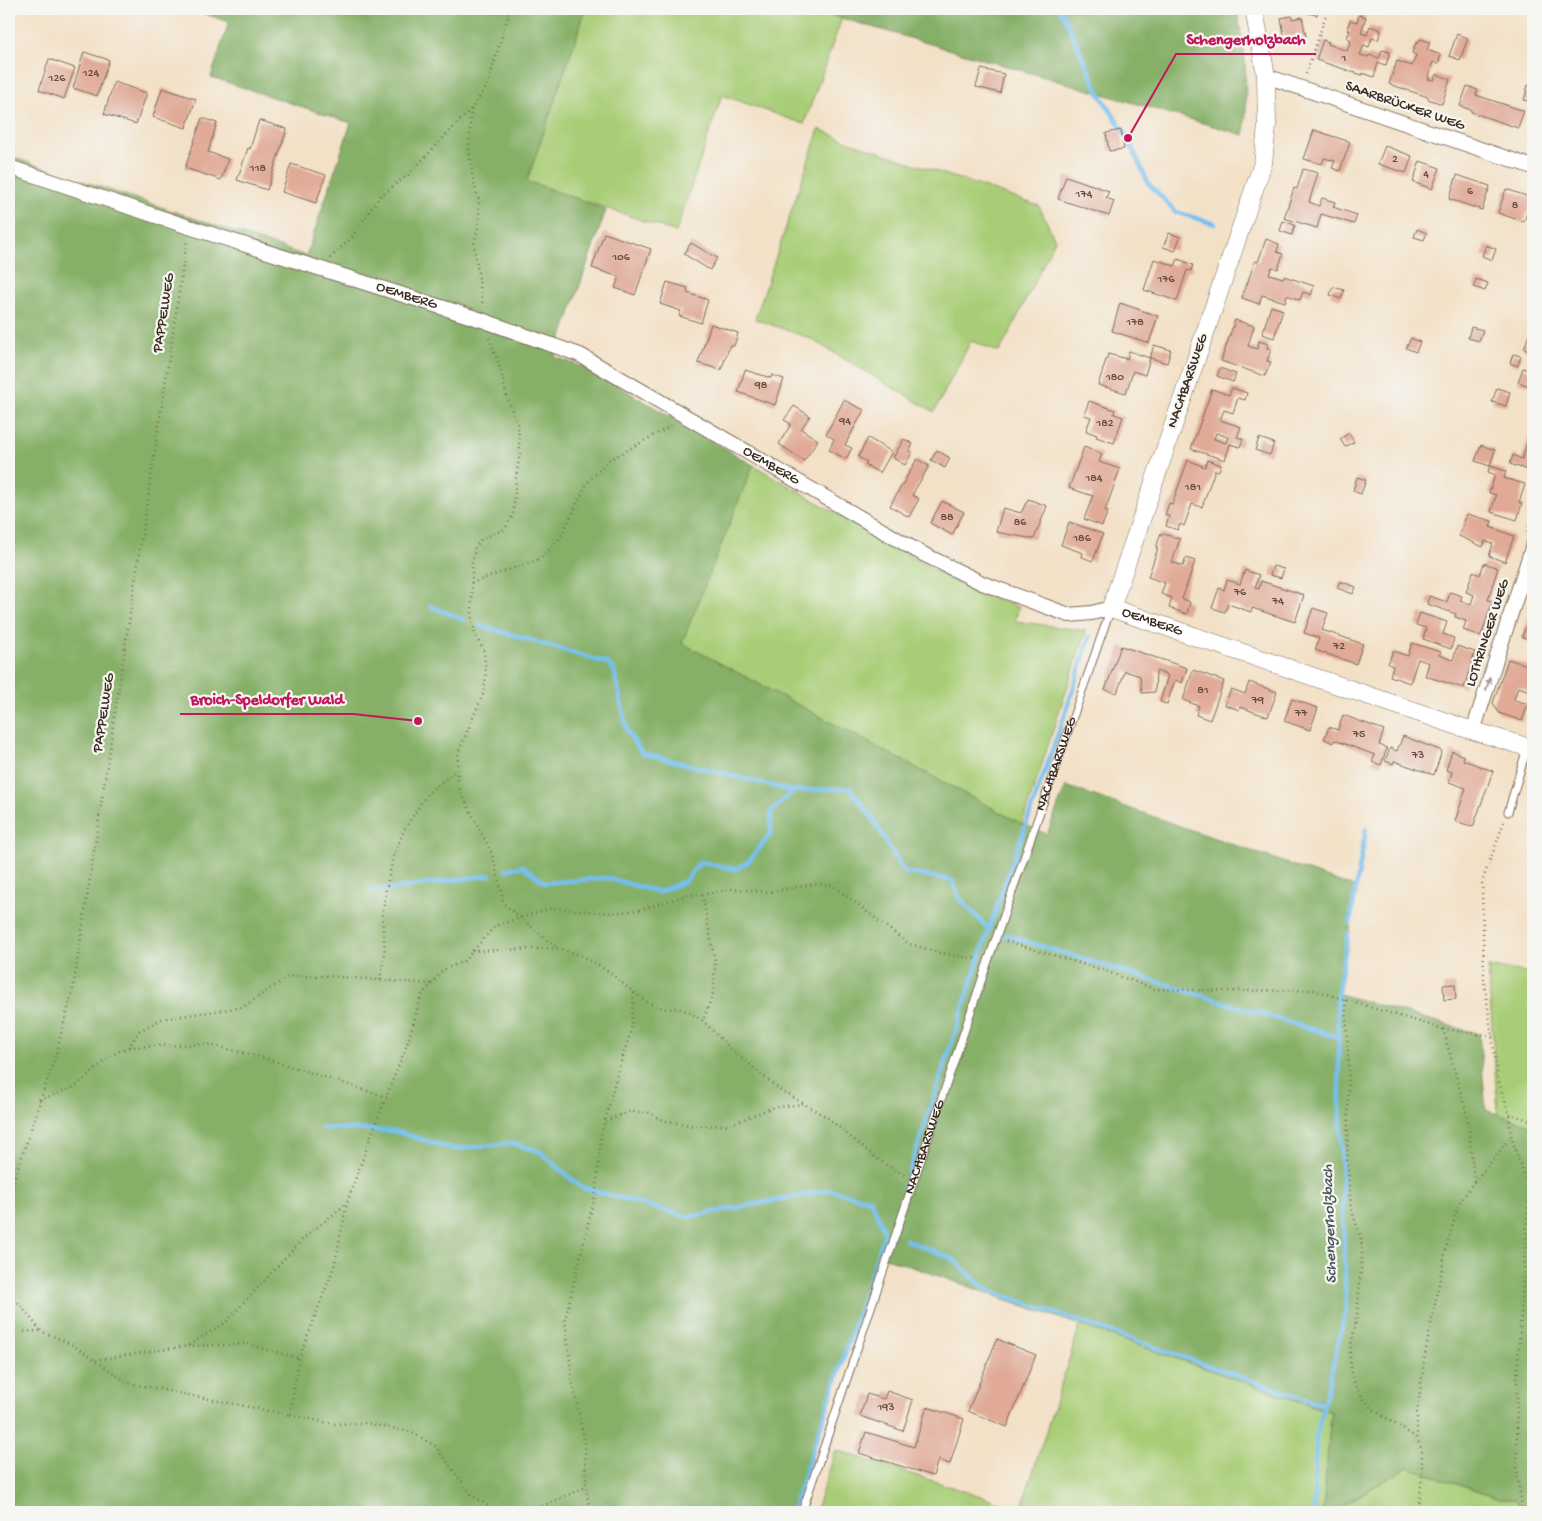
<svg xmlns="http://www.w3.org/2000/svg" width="1542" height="1521" font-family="'Gochi Hand',sans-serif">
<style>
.green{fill:#a9cd77;stroke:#727c4a}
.forest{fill:#86b068;stroke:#606d43}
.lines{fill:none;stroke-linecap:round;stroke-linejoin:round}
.stream{stroke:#74bfee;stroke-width:4.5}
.building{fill:#e0aa97;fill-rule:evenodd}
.service-casing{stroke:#7b6a59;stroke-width:9}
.minor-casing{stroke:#7b6a59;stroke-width:16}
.tertiary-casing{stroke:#7b6a59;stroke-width:19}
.path{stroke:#7b6a59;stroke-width:2.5;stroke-dasharray:1 4;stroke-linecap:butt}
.service{stroke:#fff;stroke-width:7}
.minor{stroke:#fff;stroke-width:14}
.tertiary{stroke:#fff;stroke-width:18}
.oneway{fill:#a79f9a}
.labels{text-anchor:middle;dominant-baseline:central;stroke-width:4.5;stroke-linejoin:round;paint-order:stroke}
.number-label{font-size:12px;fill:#644a3c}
.street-label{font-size:15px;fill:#3b2a1e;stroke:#f6f6f2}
.water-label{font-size:16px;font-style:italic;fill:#4c575c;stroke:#f6f6f2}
.leader{fill:none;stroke:#c2185b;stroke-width:2}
.callout-dot{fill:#c2185b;stroke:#f6f6f2;stroke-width:2}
.callout-label{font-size:16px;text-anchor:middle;font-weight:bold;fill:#c2185b;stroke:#f6f6f2;stroke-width:4.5;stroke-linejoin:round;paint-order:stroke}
</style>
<rect width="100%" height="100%" fill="#f6f6f2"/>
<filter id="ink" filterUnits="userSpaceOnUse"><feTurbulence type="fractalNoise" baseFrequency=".02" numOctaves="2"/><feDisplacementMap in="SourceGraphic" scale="10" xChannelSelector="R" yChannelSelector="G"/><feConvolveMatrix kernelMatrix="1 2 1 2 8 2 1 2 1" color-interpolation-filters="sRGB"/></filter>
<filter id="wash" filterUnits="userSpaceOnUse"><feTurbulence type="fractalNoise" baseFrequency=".0096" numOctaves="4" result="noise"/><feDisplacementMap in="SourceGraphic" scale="20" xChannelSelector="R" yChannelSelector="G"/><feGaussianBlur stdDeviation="1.12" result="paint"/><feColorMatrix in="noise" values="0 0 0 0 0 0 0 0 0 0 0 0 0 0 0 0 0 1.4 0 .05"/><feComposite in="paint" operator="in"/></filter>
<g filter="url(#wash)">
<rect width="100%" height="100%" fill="#f3e1c7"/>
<g class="green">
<polygon points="586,9 810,9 842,18 804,124 722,95 676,232 526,181"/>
<polygon points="819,129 847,141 1039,206 1055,240 1008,336 999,352 971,341 934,412 809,338 755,319"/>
<polygon points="753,465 966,588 1019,607 1015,621 1086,631 1022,824 681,643"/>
<polygon points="1488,967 1533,973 1533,1126 1498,1114"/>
<polygon points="1080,1325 1331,1412 1323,1512 815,1512 836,1450 1021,1509"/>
<polygon points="1408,1467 1499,1499 1516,1499 1523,1512 1331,1512"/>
</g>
<g class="forest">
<polygon points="190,9 586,9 527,181 606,210 555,357 587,368 753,465 682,643 973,798 1022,824 1047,834 1066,786 1357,888 1339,994 1479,1034 1486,1110 1533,1126 1533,1512 1523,1512 1516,1499 1499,1499 1408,1467 1331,1512 1323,1512 1331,1412 878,1255 792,1512 9,1512 9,156 306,256 351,123 211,77 229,22"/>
<polygon points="810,9 1237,9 1245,58 1246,112 1244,135"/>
</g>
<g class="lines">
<g class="stream">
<polyline points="1059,9 1063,14 1099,93 1128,138 1148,183 1176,212 1215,224"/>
<polyline points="430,606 464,620"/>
<polyline points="479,625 607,663 614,670 627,731 642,753 793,791 850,788 873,819 904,872 952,880 959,898 989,929"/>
<polyline points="506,870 523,866 545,883 607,878 659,892 685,881 700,862 736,869 748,862 771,833 771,812 793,791"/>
<polyline points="370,892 490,875"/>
<polyline points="1350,923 1366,829"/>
<polyline points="1005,935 1337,1037"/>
<polyline points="321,1128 394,1131 454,1149 511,1143 539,1151 581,1187 688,1217 830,1190 871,1200 885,1233 792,1512"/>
<polyline points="904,1189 989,929 1066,711 1090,636"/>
<polyline points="906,1240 953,1259 985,1289 1323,1405"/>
<polyline points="1314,1512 1316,1437 1346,1310 1337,997 1348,933"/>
</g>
</g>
<g id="blocks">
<g class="building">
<polygon points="1305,9 1318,9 1317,15 1304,12"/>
<polygon points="1359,15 1366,17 1361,33 1367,35 1370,26 1381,30 1378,40 1372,38 1369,47 1364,45 1360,55 1368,57 1369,55 1379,58 1382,50 1390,52 1386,65 1378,63 1374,77 1363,73 1362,75 1316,60 1323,40 1329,42 1328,44 1347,51 1351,40 1347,38 1350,30 1347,29 1350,20 1357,22"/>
<polygon points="1292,16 1292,19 1302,17 1306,36 1285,40 1281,18"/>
<polygon points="1457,34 1468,38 1460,60 1449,56"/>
<polygon points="1420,39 1430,42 1427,50 1441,55 1438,64 1433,62 1428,79 1434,80 1436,74 1450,79 1442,104 1428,99 1428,97 1389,84 1397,61 1412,66 1416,55 1412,53 1416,43 1418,43"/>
<polygon points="84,52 109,60 97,96 73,88"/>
<polygon points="49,59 75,68 64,99 39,90"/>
<polygon points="981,69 1004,74 1000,93 976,87"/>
<polygon points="114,82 147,93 136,124 104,114"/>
<polygon points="1528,85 1533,86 1533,102 1524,100"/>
<polygon points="1467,86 1478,90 1476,95 1524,111 1518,128 1471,112 1471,110 1460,106"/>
<polygon points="162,88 196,99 186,128 153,117"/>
<polygon points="202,118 217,123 208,152 228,159 221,180 185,168"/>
<polygon points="259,120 287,129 267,190 237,180 248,148 250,149"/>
<polygon points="1121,130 1124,149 1109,151 1106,133"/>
<polygon points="1314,130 1350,142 1340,171 1332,168 1335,161 1324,158 1322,164 1304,159"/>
<polygon points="1385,146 1412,156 1406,173 1378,164"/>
<polygon points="1420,161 1440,168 1432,189 1413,182"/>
<polygon points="291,164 326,175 316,203 282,192"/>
<polygon points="1303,169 1318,173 1309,202 1319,206 1322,198 1335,202 1333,207 1357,215 1354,224 1321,214 1317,228 1284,218 1294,188 1297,189"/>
<polygon points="1457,175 1490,186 1482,210 1449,199"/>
<polygon points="1066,176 1109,191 1106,198 1114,201 1109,216 1058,199"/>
<polygon points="1506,189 1532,198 1524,222 1498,213"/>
<polygon points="1283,221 1295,225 1292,235 1280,231"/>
<polygon points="1417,229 1427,233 1424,240 1414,237"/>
<polygon points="604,233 651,249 635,295 615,288 619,277 592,268"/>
<polygon points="1169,233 1180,237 1175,251 1163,247"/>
<polygon points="1266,239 1279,244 1277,252 1283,254 1278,269 1272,267 1269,274 1283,278 1284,276 1314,286 1311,295 1303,292 1300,300 1287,295 1285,302 1262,295 1259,304 1242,298 1255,261 1258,262"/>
<polygon points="691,243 717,258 710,270 684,254"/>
<polygon points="1486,245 1496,249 1492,260 1482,256"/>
<polygon points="1154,259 1175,266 1178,259 1193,265 1191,271 1187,270 1177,301 1144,290"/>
<polygon points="1476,279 1488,283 1485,291 1474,287"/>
<polygon points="667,282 688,288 687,293 708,300 701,323 679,316 681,311 660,304"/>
<polygon points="1333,287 1344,290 1341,299 1330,295"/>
<polygon points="1120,303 1158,316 1149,343 1112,331"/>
<polygon points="1271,306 1283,310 1274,338 1262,334"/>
<polygon points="1235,320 1254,326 1248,346 1257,349 1259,341 1268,344 1267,348 1271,349 1267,361 1271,362 1265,376 1221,361"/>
<polygon points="1533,323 1533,353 1524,349"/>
<polygon points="711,324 738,333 734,346 730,345 721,370 698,363"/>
<polygon points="1471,327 1483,330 1479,341 1468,338"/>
<polygon points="1411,338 1420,342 1416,352 1406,348"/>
<polygon points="1154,345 1171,350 1167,363 1150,358"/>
<polygon points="1129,351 1150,358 1145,375 1133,371 1126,393 1098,385 1108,354 1127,359"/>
<polygon points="1513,354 1521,356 1518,366 1510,363"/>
<polygon points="1220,368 1236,374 1233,382 1217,376"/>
<polygon points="1523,368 1533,372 1533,380 1531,380 1529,386 1518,382"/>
<polygon points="745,370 771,378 772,375 784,379 775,405 738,392"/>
<path d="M1232,388L1247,393L1245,400L1238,398L1233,413L1224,410L1220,420L1241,427L1237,437L1243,439L1240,447L1230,444L1225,460L1191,449L1212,389L1229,395ZM1216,433L1228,437L1226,443L1214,439Z"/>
<polygon points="1497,388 1510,392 1506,406 1492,402"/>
<polygon points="844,400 864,410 845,445 852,448 846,459 829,450 834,439 826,434"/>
<polygon points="1089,401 1115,410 1114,414 1123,417 1114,443 1096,437 1097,435 1086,431 1091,417 1084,415"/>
<polygon points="794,406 810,416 801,429 818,440 804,461 779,444 791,424 784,420"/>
<polygon points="1533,424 1533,472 1510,464 1513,455 1522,459"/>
<polygon points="1349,433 1354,442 1345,447 1340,439"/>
<polygon points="868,438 892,452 880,473 865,465 867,462 858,457"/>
<polygon points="1259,438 1274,443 1270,455 1255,450"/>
<polygon points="904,439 913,444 909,451 912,453 905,465 893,458"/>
<polygon points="1481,445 1495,450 1490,466 1506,471 1504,478 1525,484 1519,503 1522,503 1517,520 1491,512 1496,495 1489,493 1495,475 1488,472 1490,466 1475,461"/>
<polygon points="1084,447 1102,454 1099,462 1120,469 1105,511 1108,511 1102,526 1084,519 1093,496 1069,488"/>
<polygon points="937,450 950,458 945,468 931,460"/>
<polygon points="917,459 929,466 912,495 919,499 909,517 890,506"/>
<polygon points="1188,460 1205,467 1207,460 1221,465 1219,471 1215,470 1202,507 1192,504 1184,526 1180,524 1178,530 1166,526 1169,516 1165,515 1169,503 1172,504"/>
<polygon points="1357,477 1366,480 1361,494 1353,491"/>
<polygon points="1028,499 1047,506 1034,539 996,532 1003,508 1021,513"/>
<polygon points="942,501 964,512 952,535 930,523"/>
<polygon points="1467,514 1492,521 1490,527 1514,536 1505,562 1489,556 1493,544 1485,541 1483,547 1459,536"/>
<polygon points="1069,522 1103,534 1093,561 1082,557 1083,553 1061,545"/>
<polygon points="1161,533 1180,539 1172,562 1183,566 1186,558 1195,561 1182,599 1190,602 1187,614 1169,608 1172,598 1161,594 1165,583 1148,577 1158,548 1156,548"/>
<polygon points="1484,563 1498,568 1488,600 1493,601 1481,636 1463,630 1466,621 1455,617 1456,614 1427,604 1429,596 1447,602 1450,592 1462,596 1460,601 1471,604 1474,595 1466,592 1473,572 1480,575"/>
<polygon points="1273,566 1284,569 1281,578 1270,575"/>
<polygon points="1245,570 1259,575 1255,588 1259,589 1261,581 1304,595 1295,622 1252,608 1251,612 1228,604 1225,612 1212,608 1219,588 1224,590 1227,580 1240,584"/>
<polygon points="1340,581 1356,587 1353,594 1337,588"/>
<polygon points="1533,606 1533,641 1522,637"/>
<polygon points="1313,608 1328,613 1322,630 1363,644 1356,664 1315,650 1319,638 1304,633"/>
<polygon points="1420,613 1447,622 1443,634 1454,638 1451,649 1423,639 1426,628 1416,625"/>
<polygon points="1412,643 1441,652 1439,655 1453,660 1457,646 1475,652 1464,688 1425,676 1429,663 1418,659 1410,683 1390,676 1393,666 1388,664 1393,651 1408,656"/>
<polygon points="1121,646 1187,668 1182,683 1175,680 1167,704 1160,702 1168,675 1156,671 1155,692 1142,693 1140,676 1125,671 1117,693 1105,690"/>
<polygon points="1508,659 1533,667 1533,692 1518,687 1514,700 1528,704 1522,721 1499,713 1493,703"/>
<polygon points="1193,670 1224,681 1210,720 1196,715 1199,706 1183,700"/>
<polygon points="1249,682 1277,692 1268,717 1240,707 1239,710 1225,705 1231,689 1245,694"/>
<polygon points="1292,699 1318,708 1310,730 1284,721"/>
<polygon points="1343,715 1384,730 1379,745 1387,748 1381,765 1372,762 1375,755 1334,740 1333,743 1324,739 1329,727 1338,730"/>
<polygon points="1403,736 1442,751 1434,775 1394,761 1393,764 1385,761 1390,748 1397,751"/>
<polygon points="1452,751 1464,756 1463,760 1493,771 1473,827 1455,821 1466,788 1449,782 1452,772 1446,770"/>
<polygon points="1455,984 1456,999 1444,1000 1443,985"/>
<polygon points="997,1339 1036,1355 1007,1427 968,1411"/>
<polygon points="887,1391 913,1400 903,1431 860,1416 867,1394 884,1399"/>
<polygon points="927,1407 964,1419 950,1464 938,1460 933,1476 859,1453 866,1432 914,1447"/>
</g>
</g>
</g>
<g filter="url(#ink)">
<use href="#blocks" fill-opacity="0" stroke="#7b6a59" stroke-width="1"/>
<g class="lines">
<defs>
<g id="service">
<polyline points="1508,812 1527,748"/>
<path id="s1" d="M802,1512L987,964L1111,608"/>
</g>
<g id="minor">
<polyline points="1266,76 1533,167"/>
<path id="s2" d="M9,167L189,227L482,320L580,355L921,553L982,583L1069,615L1092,613L1111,608"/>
<polyline points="1473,731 1533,545"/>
</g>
<g id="tertiary">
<path id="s3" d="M1254,9L1266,76L1267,126L1263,163L1111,608L1461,727L1533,749"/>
</g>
</defs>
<use href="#service" class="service-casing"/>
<use href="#minor" class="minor-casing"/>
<use href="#tertiary" class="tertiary-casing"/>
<g class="path">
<polyline points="1306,74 1328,9"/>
<polyline points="471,109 469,151 473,179 479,201 479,222 474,245 483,306"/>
<polyline points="330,258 352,237 380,196 409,174 471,109 487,87 510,9"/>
<polyline points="489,338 501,371 507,397 518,425 520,454 516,476 513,515 505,529 481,539 475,548 472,563 472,618 475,635 484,651 486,675 484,692 458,753 457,770 458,786 492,854 502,893 503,903 557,948"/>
<polyline points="1527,532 1533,512"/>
<polyline points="471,583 540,559 559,540 588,482 609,460 673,425"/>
<polyline points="1504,822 1482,882 1484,980 1498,1079 1509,1114 1511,1136 1529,1190 1517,1377 1517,1474 1523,1512"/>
<polyline points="702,895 715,961 714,991 703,1021"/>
<polyline points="1006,941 1103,970 1154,989 1226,991 1313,990 1443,1029 1493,1036"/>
<polyline points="472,951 557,948 580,955 608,971 634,993 631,1031 617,1074 601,1136 596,1191 565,1320 572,1379 585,1444 586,1487 590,1512"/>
<polyline points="380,980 385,952 382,917 386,890 393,858 404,830 427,794 457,770"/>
<polyline points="634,993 647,1002 664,1009 677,1008 687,1011 703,1021 731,1049 780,1090 828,1118 877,1159 904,1175"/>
<polyline points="1345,1000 1349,1070 1347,1163 1351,1208 1361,1238 1362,1258 1357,1316 1350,1350 1350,1360 1353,1380 1362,1397 1374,1410 1417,1438"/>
<polyline points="1443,1029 1468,1119 1474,1181"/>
<polyline points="129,1047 207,1044 267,1059 387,1097"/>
<polyline points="39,1100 75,1087 107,1059 117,1052 129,1047 139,1031 162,1019 243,1007 289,976 326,976 432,984"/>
<polyline points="1509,1114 1533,1121"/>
<polyline points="605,1121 628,1112 648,1112 663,1120 694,1126 729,1125 771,1108 803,1104"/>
<polyline points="9,1195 55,1057 73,989 187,240"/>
<polyline points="9,1299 17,1301 41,1331 73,1345 128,1383 290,1415 299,1358 334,1267 347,1203 373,1130 408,1042 421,996 443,970 464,961 495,926 551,908 611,913 640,910 687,895 702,895 732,889 769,892 814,884 832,885 909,944 940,953 978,959"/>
<polyline points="9,1332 41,1331"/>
<polyline points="188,1346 247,1344 298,1358"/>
<polyline points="95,1360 187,1346 225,1323 303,1239 347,1203"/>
<polyline points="290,1415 333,1424 366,1423 411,1432 435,1446 472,1495 497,1512"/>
<polyline points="497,1512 545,1505 586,1487"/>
<polyline points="1418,1512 1422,1477 1422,1451 1417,1438 1417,1413 1425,1354 1446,1249 1458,1206 1471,1186 1511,1137"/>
</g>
<use href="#service" class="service"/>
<use href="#minor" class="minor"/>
<use href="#tertiary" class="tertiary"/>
</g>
<defs><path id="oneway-solid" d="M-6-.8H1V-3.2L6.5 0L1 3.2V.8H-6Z" transform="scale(1.25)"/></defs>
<use class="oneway" href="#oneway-solid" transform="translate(1488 684) rotate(-72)"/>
</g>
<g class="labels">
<g class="number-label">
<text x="1344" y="59">1</text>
<text x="91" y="74">124</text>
<text x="57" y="79">126</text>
<text x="1395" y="160">2</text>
<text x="258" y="169">118</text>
<text x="1426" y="175">4</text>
<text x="1470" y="192">6</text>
<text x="1084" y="195">174</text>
<text x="1515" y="206">8</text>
<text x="621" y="258">106</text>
<text x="1166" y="280">176</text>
<text x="1135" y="323">178</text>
<text x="1115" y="378">180</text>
<text x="761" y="386">98</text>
<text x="845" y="422">94</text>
<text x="1105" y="424">182</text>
<text x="1094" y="479">184</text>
<text x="1193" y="488">181</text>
<text x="947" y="518">88</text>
<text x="1020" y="523">86</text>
<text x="1082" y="539">186</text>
<text x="1240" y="593">76</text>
<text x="1278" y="602">74</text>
<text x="1339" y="647">72</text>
<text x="1203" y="691">81</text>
<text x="1258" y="701">79</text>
<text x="1301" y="714">77</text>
<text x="1359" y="735">75</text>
<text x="1418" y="756">73</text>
<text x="886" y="1408">193</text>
</g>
<g class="street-label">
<text transform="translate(1405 106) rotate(19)">SAARBRÜCKER WEG</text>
<text stroke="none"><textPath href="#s2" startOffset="418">OEMBERG</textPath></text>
<text transform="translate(164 313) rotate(-81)">PAPPELWEG</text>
<text transform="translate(1188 381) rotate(-71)">NACHBARSWEG</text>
<text stroke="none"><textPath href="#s2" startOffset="822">OEMBERG</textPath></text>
<text stroke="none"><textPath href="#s3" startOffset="669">OEMBERG</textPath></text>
<text transform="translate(1488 633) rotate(-72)">LOTHRINGER WEG</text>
<text transform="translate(104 713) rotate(-81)">PAPPELWEG</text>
<text stroke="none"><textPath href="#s1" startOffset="790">NACHBARSWEG</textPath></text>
<text stroke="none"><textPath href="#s1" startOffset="385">NACHBARSWEG</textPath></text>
</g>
<g class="water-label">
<text transform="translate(1331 1224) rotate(-92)">Schengerholzbach</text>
</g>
</g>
<path class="leader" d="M1128 138L1176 54H1316M418 721L353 714H180"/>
<g class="callout-dot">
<circle cx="1128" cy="138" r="5"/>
<circle cx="418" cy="721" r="5"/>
</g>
<g class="callout-label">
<text x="1246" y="44">Schengerholzbach</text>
<text x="267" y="704">Broich-Speldorfer Wald</text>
</g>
<rect width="1542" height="1521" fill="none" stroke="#f6f6f2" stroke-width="30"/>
</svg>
